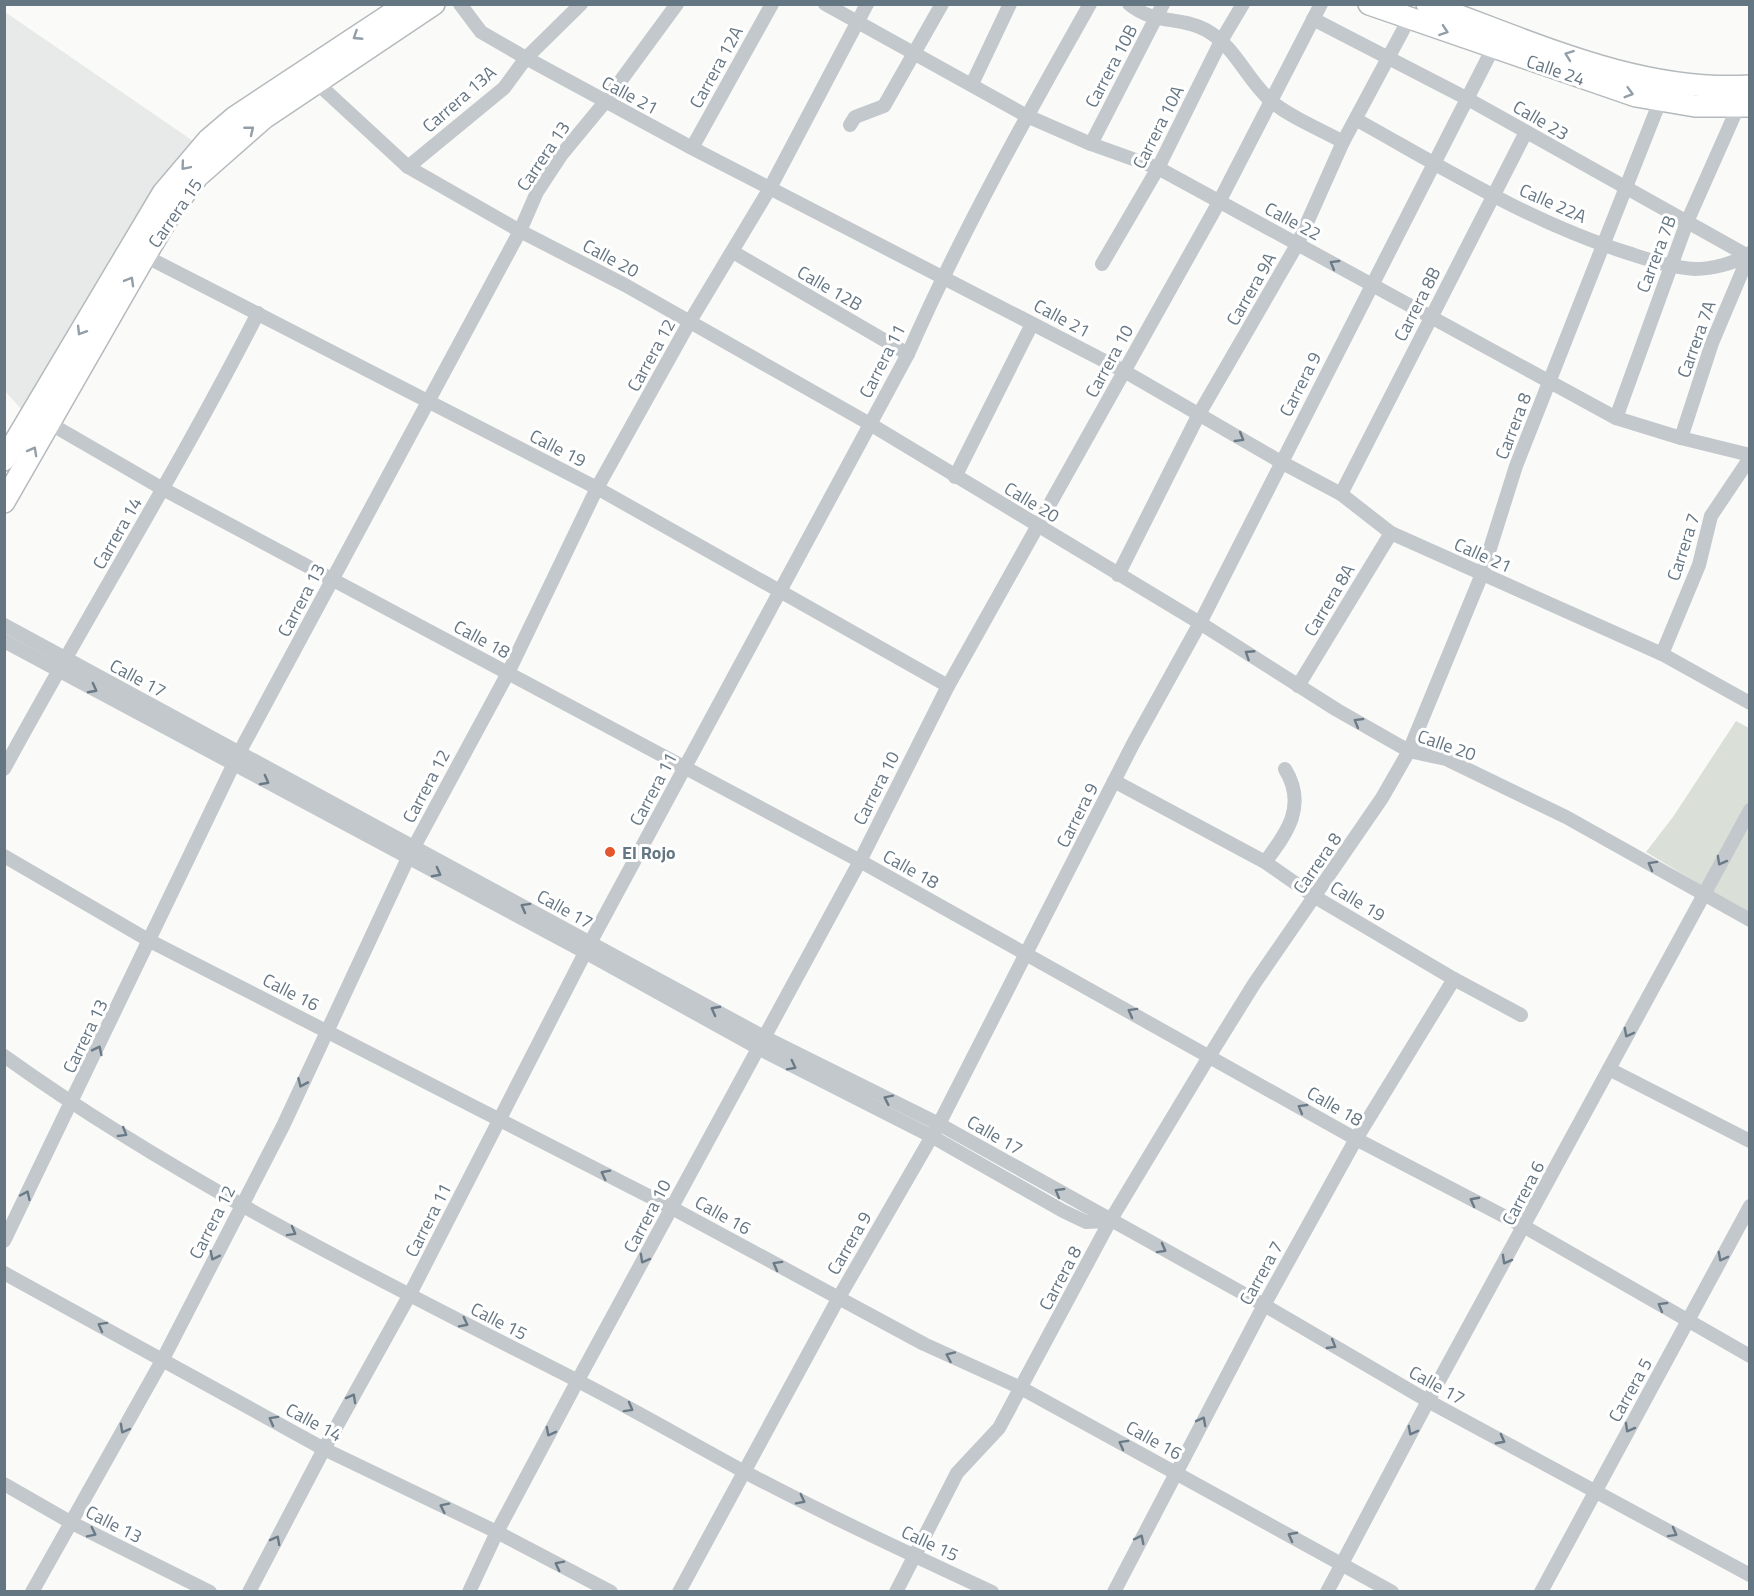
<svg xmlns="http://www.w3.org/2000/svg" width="1754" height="1596" font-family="'Titillium Web',sans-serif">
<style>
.built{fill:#e8e9e9}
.green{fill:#dadfd7}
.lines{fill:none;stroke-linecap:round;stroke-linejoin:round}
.primary-casing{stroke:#b5babe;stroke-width:24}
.street{stroke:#c3c8cc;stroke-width:14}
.primary{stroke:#fff;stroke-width:21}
.oneway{stroke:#939fa8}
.oneway2{stroke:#6a7a87}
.poi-dot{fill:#e4572e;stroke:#fff;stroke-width:2}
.labels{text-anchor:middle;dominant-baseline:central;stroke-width:6;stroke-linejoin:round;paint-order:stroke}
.street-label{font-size:18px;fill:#657683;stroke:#fff}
.poi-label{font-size:18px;font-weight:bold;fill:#657683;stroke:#fff;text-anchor:start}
</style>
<rect width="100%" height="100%" fill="#fafaf8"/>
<polygon class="built" points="5,12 196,143 146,199 21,409 5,391"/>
<polygon class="green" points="1736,721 1749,728 1749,914 1646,852 1673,817"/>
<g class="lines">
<defs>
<g id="primary">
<polyline points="1369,4 1636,96 1695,106 1750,106"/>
<path d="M1427,4C1531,41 1637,93 1750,86"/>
<polyline points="4,460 163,193 208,140 235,117 406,4"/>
<polyline points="4,502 145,256 175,206 198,176 264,118 434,4"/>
</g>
</defs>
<use href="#primary" class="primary-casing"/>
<g class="street">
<polyline points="460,4 481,32 526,58 692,148 1124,371 1281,462 1341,494 1391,533 1662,654 1750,703"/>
<polyline points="825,4 1027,116 1091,144 1158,168 1616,418 1681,438 1750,455"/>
<path d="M1129,4C1154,25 1180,16 1206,30C1236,47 1246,79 1271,101C1291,118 1320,129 1343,142"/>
<polyline points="1313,19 1466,98 1750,257"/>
<polyline points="316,82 408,167 520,231 625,285 870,424 1200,623 1337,710 1409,751 1446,759 1566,817 1750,920"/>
<polyline points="972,84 1010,4"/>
<path d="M1357,120C1445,169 1532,223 1628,253C1650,260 1672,268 1695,269C1715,269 1731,263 1748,256"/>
<polyline points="850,125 855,117 884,106 942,4"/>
<polyline points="1091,144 1163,4"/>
<polyline points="692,148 772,4"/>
<polyline points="408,167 504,88 526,58 581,4"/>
<polyline points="733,252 908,354"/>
<polyline points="145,256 597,488 948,686"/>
<polyline points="1102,264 1158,168 1221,41 1243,4"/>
<polyline points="1616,418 1687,222 1738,107"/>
<polyline points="49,423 163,489 860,861 1356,1139 1525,1227 1750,1356"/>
<polyline points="1681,438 1712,343 1750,253"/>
<polyline points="955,477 1032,324"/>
<polyline points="1341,494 1526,132"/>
<polyline points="1118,575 1199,414 1298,243 1343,142 1409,19"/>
<polyline points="4,625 764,1037 939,1124 1264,1305 1428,1401 1750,1575"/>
<polyline points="4,641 585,952 758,1048 931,1136 1063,1211 1086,1222 1108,1221"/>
<polyline points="1662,654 1699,565 1711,516 1750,458"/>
<polyline points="1298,686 1391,533"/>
<path d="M4,769C87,616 179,468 258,313"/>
<polyline points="1114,781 1265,862 1315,897 1454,979 1521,1015"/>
<polyline points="4,856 150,941 672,1208 924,1344 1021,1388 1392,1592"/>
<path d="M1265,862C1288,832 1307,805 1285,769"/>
<path d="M4,1056C180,1182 382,1281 574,1379C631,1408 686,1440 743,1471C824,1514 908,1553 992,1592"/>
<polyline points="1609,1069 1750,1141"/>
<polyline points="4,1241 239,753 520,231 537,192 562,154 605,102 677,4"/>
<polyline points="4,1273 324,1449 497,1532 611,1592"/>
<polyline points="4,1484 72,1523 210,1592"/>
<polyline points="32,1592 163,1359 283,1126 408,858 508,673 597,488 689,323 770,188 867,4"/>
<path d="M249,1592L324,1449L409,1296L590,943L908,354C961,233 1025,119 1090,4"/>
<polyline points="469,1592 497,1532 578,1380 860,861 948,686 1219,202 1321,4"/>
<polyline points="679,1592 838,1299 939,1124 1133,744 1200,623 1493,48"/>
<polyline points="896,1592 957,1473 999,1428 1110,1221 1210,1055 1254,984 1382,798 1409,751 1482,574 1516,466 1660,101"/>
<polyline points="1114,1592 1264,1305 1356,1139 1454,979"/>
<polyline points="1327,1592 1428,1401 1750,810"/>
<polyline points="1541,1592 1750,1206"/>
</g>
<use href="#primary" class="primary"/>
</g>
<defs><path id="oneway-chevron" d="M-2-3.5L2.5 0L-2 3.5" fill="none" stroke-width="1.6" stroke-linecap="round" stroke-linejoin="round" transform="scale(1.5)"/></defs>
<g class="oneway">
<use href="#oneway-chevron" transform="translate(1444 31) rotate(19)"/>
<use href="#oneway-chevron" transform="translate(357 36) rotate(147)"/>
<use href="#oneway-chevron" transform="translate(1569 55) rotate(-160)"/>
<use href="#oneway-chevron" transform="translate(1629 93) rotate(16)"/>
<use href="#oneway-chevron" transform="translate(250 130) rotate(-39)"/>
<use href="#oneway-chevron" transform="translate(185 166) rotate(130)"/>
<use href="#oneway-chevron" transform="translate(130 281) rotate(-60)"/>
<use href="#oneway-chevron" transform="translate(81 331) rotate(121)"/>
<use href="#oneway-chevron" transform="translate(33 451) rotate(-61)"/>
</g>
<g class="oneway2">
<use href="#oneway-chevron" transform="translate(1334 264) rotate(-150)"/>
<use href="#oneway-chevron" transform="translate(1240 438) rotate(31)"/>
<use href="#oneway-chevron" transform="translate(1249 654) rotate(-147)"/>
<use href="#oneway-chevron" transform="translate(93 689) rotate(28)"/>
<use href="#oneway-chevron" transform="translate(1358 722) rotate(-150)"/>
<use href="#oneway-chevron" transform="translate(265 781) rotate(28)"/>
<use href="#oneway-chevron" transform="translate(1721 861) rotate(119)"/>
<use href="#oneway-chevron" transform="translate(1652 865) rotate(-151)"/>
<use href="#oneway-chevron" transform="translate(437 873) rotate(28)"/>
<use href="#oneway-chevron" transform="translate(525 907) rotate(-151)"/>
<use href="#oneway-chevron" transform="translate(715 1010) rotate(-152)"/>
<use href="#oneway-chevron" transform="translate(1132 1012) rotate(-151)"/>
<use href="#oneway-chevron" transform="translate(1628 1033) rotate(118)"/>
<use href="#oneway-chevron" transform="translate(98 1050) rotate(-64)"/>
<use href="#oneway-chevron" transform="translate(792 1066) rotate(27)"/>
<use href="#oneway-chevron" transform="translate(302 1083) rotate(114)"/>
<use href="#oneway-chevron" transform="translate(888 1099) rotate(-154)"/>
<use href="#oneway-chevron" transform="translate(1302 1108) rotate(-150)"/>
<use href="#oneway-chevron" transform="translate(123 1133) rotate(31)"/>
<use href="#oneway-chevron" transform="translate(605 1174) rotate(-153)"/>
<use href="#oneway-chevron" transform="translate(1059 1192) rotate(-150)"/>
<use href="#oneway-chevron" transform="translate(26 1195) rotate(-65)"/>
<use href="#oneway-chevron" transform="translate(1474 1201) rotate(-152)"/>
<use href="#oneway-chevron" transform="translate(292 1232) rotate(29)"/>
<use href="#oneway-chevron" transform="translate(1162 1249) rotate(29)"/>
<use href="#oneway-chevron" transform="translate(214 1256) rotate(117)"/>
<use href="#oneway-chevron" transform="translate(1722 1257) rotate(118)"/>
<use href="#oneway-chevron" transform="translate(644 1259) rotate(119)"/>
<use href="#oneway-chevron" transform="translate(1506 1260) rotate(119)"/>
<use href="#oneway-chevron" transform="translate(777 1265) rotate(-151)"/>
<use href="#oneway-chevron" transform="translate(1662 1306) rotate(-150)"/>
<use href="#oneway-chevron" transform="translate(464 1323) rotate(27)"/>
<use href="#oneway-chevron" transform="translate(102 1326) rotate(-151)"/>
<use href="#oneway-chevron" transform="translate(1332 1345) rotate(31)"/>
<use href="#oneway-chevron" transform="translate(950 1356) rotate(-156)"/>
<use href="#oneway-chevron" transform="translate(352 1398) rotate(-61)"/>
<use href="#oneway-chevron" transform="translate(629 1408) rotate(29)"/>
<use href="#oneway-chevron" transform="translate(273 1420) rotate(-151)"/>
<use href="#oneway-chevron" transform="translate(1202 1421) rotate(-62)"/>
<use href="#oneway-chevron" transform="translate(1629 1428) rotate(119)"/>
<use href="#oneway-chevron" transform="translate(124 1429) rotate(119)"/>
<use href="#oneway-chevron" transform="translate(1412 1431) rotate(118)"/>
<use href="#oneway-chevron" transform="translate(550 1432) rotate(118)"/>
<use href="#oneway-chevron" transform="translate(1501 1440) rotate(28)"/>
<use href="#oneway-chevron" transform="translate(1123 1444) rotate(-151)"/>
<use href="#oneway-chevron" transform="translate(801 1500) rotate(27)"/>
<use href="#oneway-chevron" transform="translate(444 1507) rotate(-154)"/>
<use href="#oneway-chevron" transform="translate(92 1533) rotate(26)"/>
<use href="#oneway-chevron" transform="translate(1673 1533) rotate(29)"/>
<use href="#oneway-chevron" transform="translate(1292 1536) rotate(-152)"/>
<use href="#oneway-chevron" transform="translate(1140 1539) rotate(-63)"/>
<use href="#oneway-chevron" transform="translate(276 1540) rotate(-62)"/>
<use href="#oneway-chevron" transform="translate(559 1565) rotate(-153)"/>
</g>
<circle class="poi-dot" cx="610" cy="852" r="6"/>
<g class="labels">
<g class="street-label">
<text transform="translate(1111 66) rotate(-62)">Carrera 10B</text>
<text transform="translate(716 67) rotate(-61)">Carrera 12A</text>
<text transform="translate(1556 70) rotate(19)">Calle 24</text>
<text transform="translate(630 95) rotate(28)">Calle 21</text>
<text transform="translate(459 99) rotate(-41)">Carrera 13A</text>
<text transform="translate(1541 120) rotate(30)">Calle 23</text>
<text transform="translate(1158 127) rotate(-63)">Carrera 10A</text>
<text transform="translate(543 156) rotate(-56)">Carrera 13</text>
<text transform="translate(1553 203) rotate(24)">Calle 22A</text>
<text transform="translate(175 213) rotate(-55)">Carrera 15</text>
<text transform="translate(1293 221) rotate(28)">Calle 22</text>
<text transform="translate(1656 254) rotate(-69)">Carrera 7B</text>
<text transform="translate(611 258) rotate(28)">Calle 20</text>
<text transform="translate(830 288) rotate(30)">Calle 12B</text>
<text transform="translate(1251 289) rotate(-60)">Carrera 9A</text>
<text transform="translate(1417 304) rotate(-63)">Carrera 8B</text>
<text transform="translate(1062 318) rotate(28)">Calle 21</text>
<text transform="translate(1696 339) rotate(-70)">Carrera 7A</text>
<text transform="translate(651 355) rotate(-61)">Carrera 12</text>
<text transform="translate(882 361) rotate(-63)">Carrera 11</text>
<text transform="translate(1109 361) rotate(-61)">Carrera 10</text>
<text transform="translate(1300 384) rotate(-63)">Carrera 9</text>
<text transform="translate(1513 426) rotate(-69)">Carrera 8</text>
<text transform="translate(558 448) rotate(27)">Calle 19</text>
<text transform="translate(1032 502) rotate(31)">Calle 20</text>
<text transform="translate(117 533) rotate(-60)">Carrera 14</text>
<text transform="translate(1683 547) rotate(-72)">Carrera 7</text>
<text transform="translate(1483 555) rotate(24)">Calle 21</text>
<text transform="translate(301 600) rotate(-62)">Carrera 13</text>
<text transform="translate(1329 600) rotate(-59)">Carrera 8A</text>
<text transform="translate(482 639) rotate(28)">Calle 18</text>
<text transform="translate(138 678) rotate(28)">Calle 17</text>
<text transform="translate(1447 745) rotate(19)">Calle 20</text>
<text transform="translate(426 786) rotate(-62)">Carrera 12</text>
<text transform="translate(876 788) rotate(-63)">Carrera 10</text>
<text transform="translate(653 789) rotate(-62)">Carrera 11</text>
<text transform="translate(1077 815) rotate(-63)">Carrera 9</text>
<text transform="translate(1317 863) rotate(-55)">Carrera 8</text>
<text transform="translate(911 869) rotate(29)">Calle 18</text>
<text transform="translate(1358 901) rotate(31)">Calle 19</text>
<text transform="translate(565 909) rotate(29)">Calle 17</text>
<text transform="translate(291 992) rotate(27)">Calle 16</text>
<text transform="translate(85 1036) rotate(-64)">Carrera 13</text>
<text transform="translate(1335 1106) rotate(30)">Calle 18</text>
<text transform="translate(995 1135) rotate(30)">Calle 17</text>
<text transform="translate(1523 1193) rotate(-62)">Carrera 6</text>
<text transform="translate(723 1215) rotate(29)">Calle 16</text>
<text transform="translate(647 1216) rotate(-62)">Carrera 10</text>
<text transform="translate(428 1220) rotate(-63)">Carrera 11</text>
<text transform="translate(212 1222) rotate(-63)">Carrera 12</text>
<text transform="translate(849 1243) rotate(-60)">Carrera 9</text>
<text transform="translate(1261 1273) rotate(-61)">Carrera 7</text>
<text transform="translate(1060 1278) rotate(-62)">Carrera 8</text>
<text transform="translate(499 1321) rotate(27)">Calle 15</text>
<text transform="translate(1437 1385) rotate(29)">Calle 17</text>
<text transform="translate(1630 1390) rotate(-61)">Carrera 5</text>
<text transform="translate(314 1422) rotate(28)">Calle 14</text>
<text transform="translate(1154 1440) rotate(29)">Calle 16</text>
<text transform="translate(114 1524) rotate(27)">Calle 13</text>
<text transform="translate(930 1543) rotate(25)">Calle 15</text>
</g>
<g class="poi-label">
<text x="622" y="852">El Rojo</text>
</g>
</g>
<rect width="1754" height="1596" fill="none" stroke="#657683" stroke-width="12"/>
</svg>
